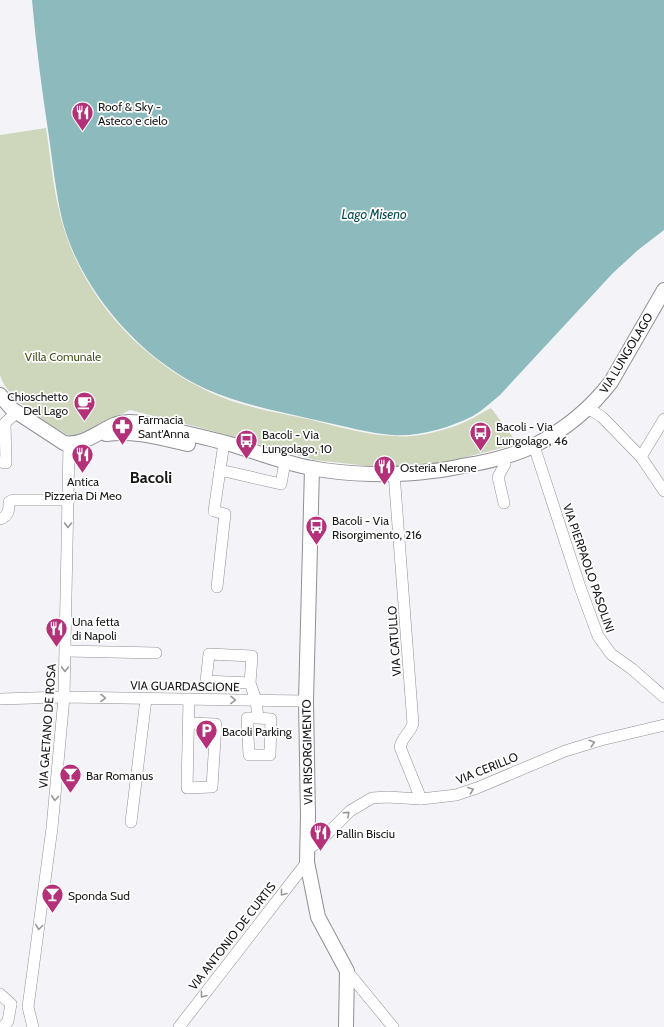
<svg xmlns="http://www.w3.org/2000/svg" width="664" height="1027" font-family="Cabin,sans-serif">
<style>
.green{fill:#ced7bc}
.water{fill:#8cbabd}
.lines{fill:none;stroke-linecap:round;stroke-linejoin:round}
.minor-casing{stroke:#909094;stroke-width:12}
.major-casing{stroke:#909094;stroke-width:16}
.minor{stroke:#fff;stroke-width:11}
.major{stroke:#fff;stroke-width:14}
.oneway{stroke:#989898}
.labels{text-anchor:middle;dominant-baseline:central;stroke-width:3.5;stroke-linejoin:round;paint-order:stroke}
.poi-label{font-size:12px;fill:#19191a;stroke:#fff;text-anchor:start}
.street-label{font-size:12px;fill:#19191a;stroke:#fff}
.park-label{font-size:12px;fill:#47541f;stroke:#fff}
.water-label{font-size:13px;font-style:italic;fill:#084e52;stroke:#fff}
.district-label{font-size:16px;font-weight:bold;fill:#19191a;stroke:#fff}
</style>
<rect width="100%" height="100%" fill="#f4f4f8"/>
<path class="green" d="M46,128C51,161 54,197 64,229C88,305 148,367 221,397C249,408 279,413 308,419C336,426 365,435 394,436C415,438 438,432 458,425C469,421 481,413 491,408L518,444L434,465L377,467L315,460L209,430L130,410L72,438C51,424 7,401 0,375V135Z"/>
<path class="water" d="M32,0H664V230L638,250L613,273L500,395C491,402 483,410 473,416C449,428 418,437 392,435C368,433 344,426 320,421C282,412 242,405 206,389C142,360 82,292 63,223C56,195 53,165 49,137C42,91 36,46 32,0Z"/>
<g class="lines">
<defs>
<g id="minor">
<polyline points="588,408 602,417 641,457 664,491"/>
<polyline points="224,443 220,470 281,484 285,462"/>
<polyline points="534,446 580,587 598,636 611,654 632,669 664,697"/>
<polyline points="503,457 505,464 498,477 504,503"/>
<polyline points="641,457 664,419"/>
<polyline points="0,462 6,463 5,423 17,412"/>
<path d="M394,473L413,724C409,735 403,735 400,747L421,799"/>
<path d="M0,519C9,516 9,510 9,502L13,500H69"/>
<polyline points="217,587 225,514 214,511 220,470"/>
<polyline points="66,651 156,653"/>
<polyline points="250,683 252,656 209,654 206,681 250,683 256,700 258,718 247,718 249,755 270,755 271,719 258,718"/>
<polyline points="0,699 64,697 306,701"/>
<polyline points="189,723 216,724 212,787 187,788 189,699"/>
<polyline points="131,822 146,699"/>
<polyline points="308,849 321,840 350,811 372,798 387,797 421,799 456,795 477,788 565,751 601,740 664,725"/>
<polyline points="347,971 393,1027"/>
<polyline points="0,994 11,1004"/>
<polyline points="3,1027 8,1021 11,1004"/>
<polyline points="33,1027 28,1007 52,828 64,697 69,444"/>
<polyline points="179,1027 307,862"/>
</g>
<g id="major">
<path d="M0,395L12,409L64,443C83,446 98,432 114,425C123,421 132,422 142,423C171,430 201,436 230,444C257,452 284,463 311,468C349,475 394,476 432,471C446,470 460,466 474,464C494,460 516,455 535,445C564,430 591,408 611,382L664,290"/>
<path d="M106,434C134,430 161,438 188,444"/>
<polyline points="312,468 306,701 308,816 307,862 318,917 347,971 346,1027"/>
</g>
</defs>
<use href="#minor" class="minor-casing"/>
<use href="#major" class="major-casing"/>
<use href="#minor" class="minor"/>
<use href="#major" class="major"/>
</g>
<defs><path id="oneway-chevron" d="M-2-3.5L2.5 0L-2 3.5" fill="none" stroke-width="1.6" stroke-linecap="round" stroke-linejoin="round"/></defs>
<g class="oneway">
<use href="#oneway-chevron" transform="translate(68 525) rotate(91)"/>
<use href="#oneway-chevron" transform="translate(65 669) rotate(91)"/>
<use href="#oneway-chevron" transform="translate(103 698) rotate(1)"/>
<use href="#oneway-chevron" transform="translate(233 700) rotate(1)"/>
<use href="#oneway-chevron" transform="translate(592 743) rotate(-17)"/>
<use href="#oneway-chevron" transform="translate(471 790) rotate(-20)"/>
<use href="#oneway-chevron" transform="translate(55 798) rotate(95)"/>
<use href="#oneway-chevron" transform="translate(347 814) rotate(-42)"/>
<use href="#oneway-chevron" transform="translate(283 893) rotate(128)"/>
<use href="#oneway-chevron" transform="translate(39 927) rotate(98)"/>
<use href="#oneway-chevron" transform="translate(203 995) rotate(128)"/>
</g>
<defs>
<symbol id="restaurant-pin" viewBox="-11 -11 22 30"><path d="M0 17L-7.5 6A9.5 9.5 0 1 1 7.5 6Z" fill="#b4317a" stroke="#fff"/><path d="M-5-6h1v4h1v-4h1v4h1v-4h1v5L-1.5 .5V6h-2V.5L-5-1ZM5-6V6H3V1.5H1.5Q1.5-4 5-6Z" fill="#fff"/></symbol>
<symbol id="cafe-pin" viewBox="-11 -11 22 30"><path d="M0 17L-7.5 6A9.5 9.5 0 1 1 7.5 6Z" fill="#b4317a" stroke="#fff"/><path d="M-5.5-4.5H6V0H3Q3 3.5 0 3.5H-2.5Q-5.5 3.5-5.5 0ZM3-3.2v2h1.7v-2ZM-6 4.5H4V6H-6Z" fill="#fff"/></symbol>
<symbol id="pharmacy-pin" viewBox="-11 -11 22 30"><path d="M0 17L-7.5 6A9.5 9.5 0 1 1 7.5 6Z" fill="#b4317a" stroke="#fff"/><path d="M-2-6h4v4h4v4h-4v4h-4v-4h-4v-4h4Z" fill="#fff"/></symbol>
<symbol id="bus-pin" viewBox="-11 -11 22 30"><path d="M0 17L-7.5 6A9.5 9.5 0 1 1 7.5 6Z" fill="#b4317a" stroke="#fff"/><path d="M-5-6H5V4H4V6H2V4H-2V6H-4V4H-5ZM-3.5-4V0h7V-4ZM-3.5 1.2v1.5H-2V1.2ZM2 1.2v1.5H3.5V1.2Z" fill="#fff"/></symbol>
<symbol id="parking-pin" viewBox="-11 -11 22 30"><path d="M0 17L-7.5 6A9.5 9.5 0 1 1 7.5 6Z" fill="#b4317a" stroke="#fff"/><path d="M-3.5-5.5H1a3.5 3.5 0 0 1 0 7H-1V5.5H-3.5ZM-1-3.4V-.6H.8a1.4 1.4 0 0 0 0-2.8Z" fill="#fff"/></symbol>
<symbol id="bar-pin" viewBox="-11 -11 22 30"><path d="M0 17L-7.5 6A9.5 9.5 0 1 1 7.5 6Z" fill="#b4317a" stroke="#fff"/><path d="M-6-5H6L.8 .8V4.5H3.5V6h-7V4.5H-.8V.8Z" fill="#fff"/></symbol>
</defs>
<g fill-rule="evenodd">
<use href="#restaurant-pin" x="70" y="100" width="25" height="34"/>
<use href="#cafe-pin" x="72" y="390" width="25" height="34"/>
<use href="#pharmacy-pin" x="110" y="414" width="25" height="34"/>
<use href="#bus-pin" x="468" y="420" width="25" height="34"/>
<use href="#bus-pin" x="234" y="428" width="25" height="34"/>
<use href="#restaurant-pin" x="70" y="442" width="25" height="34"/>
<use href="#restaurant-pin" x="372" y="454" width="25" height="34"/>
<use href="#bus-pin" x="304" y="514" width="25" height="34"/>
<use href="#restaurant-pin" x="44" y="616" width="25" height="34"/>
<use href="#parking-pin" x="194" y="718" width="25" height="34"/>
<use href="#bar-pin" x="58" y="762" width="25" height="34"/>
<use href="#restaurant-pin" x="308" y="820" width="25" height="34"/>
<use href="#bar-pin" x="40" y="882" width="25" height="34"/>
</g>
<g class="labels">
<g class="poi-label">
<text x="98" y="106">Roof &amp; Sky -<tspan x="98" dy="14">Asteco e cielo</tspan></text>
<text x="68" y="396" text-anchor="end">Chioschetto<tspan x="68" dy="14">Del Lago</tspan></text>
<text x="138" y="419">Farmacia<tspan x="138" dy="14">Sant'Anna</tspan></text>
<text x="496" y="426">Bacoli - Via<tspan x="496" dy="14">Lungolago, 46</tspan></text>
<text x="262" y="434">Bacoli - Via<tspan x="262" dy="14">Lungolago, 10</tspan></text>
<text x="400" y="467">Osteria Nerone</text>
<text x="83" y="481" text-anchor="middle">Antica<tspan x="83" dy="14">Pizzeria Di Meo</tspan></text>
<text x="332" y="520">Bacoli - Via<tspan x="332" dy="14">Risorgimento, 216</tspan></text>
<text x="72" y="621">Una fetta<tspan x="72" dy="14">di Napoli</tspan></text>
<text x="222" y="731">Bacoli Parking</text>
<text x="86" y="775">Bar Romanus</text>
<text x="336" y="833">Pallin Bisciu</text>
<text x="68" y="895">Sponda Sud</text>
</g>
<g class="street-label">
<text transform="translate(626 353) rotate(-59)">VIA LUNGOLAGO</text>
<text transform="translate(589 568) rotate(71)">VIA PIERPAOLO PASOLINI</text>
<text transform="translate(394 641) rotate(-94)">VIA CATULLO</text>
<text transform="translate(185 686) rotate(1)">VIA GUARDASCIONE</text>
<text transform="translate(47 726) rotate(-86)">VIA GAETANO DE ROSA</text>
<text transform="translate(307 752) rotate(-91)">VIA RISORGIMENTO</text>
<text transform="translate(487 768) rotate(-22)">VIA CERILLO</text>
<text transform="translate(232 936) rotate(-52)">VIA ANTONIO DE CURTIS</text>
</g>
<g class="park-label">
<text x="63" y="356">Villa Comunale</text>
</g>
<g class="water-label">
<text x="374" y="214">Lago Miseno</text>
</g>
<g class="district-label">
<text x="151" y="477">Bacoli</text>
</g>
</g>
</svg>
